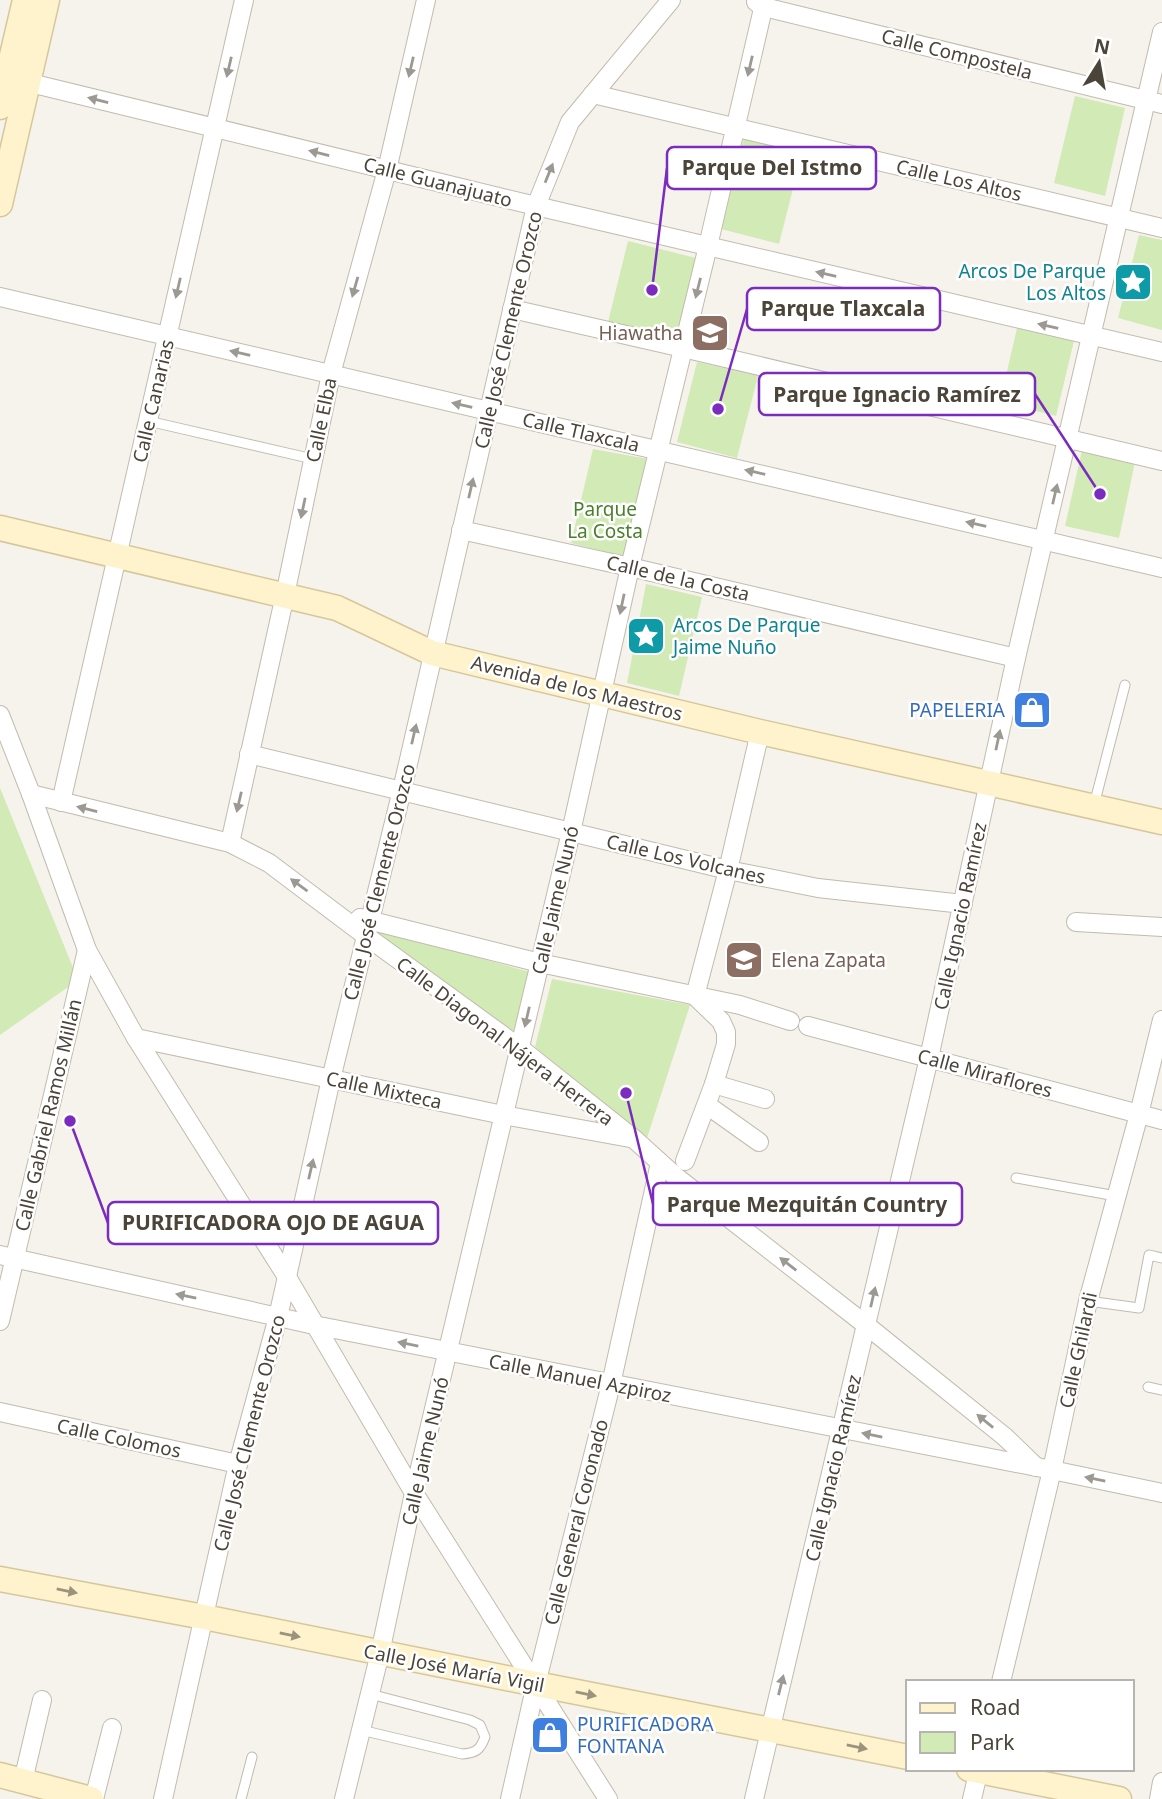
<svg xmlns="http://www.w3.org/2000/svg" width="1162" height="1799" font-family="'Noto Sans',sans-serif">
<style>
.green{fill:#d2eab5}
.lines{fill:none;stroke-linecap:round;stroke-linejoin:round}
.lane-casing{stroke:#c2bbae;stroke-width:11}
.street-casing{stroke:#c2bbae;stroke-width:20}
.secondary-casing{stroke:#d6c79b;stroke-width:27}
.lane{stroke:#fff;stroke-width:9}
.street{stroke:#fff;stroke-width:18}
.secondary{stroke:#fff3cd;stroke-width:24}
.oneway{fill:#9c9892}
.oneway2{fill:#9c937c}
.labels{text-anchor:middle;dominant-baseline:central;stroke-width:5;stroke-linejoin:round;paint-order:stroke}
.street-label{font-size:19px;fill:#4b4439;stroke:#fff}
.culture-label{font-size:19px;fill:#0d838f;stroke:#fff;text-anchor:end}
.education-label{font-size:19px;fill:#785e54;stroke:#fff;text-anchor:end}
.park-label{font-size:19px;fill:#4a7f2a;stroke:#fff}
.shop-label{font-size:19px;fill:#366cbe;stroke:#fff;text-anchor:end}
.leader{fill:none;stroke:#7b2cbf;stroke-width:2.5}
.callout-dot{fill:#7b2cbf;stroke:#fff;stroke-width:2.5}
.callout{fill:#fff;stroke:#7b2cbf;stroke-width:2.5}
.callout-label{font-size:21px;text-anchor:middle;font-weight:bold;fill:#4b4439}
</style>
<rect width="100%" height="100%" fill="#f6f3ec"/>
<g class="green">
<polygon points="1075,96 1125,108 1105,196 1054,183"/>
<polygon points="744,138 802,153 779,244 721,229"/>
<polygon points="1139,235 1162,240 1162,330 1118,318"/>
<polygon points="628,241 696,258 676,337 608,322"/>
<polygon points="1017,328 1074,341 1056,416 1000,402"/>
<polygon points="697,362 758,376 737,458 677,442"/>
<polygon points="593,449 648,459 626,557 571,543"/>
<polygon points="1082,450 1135,462 1119,538 1065,526"/>
<polygon points="646,584 702,597 679,696 627,683"/>
<polygon points="0,788 78,980 0,1035"/>
<polygon points="374,929 530,972 516,1036 372,936"/>
<polygon points="552,979 690,1005 647,1138 535,1047"/>
</g>
<g class="lines">
<defs>
<g id="lane">
<polyline points="148,421 313,459"/>
<polyline points="1094,805 1125,685"/>
<polyline points="1016,1178 1116,1196"/>
<polyline points="1088,1301 1139,1308 1149,1255 1162,1258"/>
<polyline points="1148,1387 1162,1390"/>
<path d="M361,1730L462,1754C476,1753 480,1750 485,1737L480,1725L470,1720L370,1694"/>
<polyline points="241,1799 252,1757"/>
</g>
<g id="street">
<polyline points="756,2 764,7 1162,104"/>
<polyline points="18,80 536,206 1162,352"/>
<polyline points="593,94 1162,228"/>
<polyline points="0,297 1162,568"/>
<polyline points="512,309 683,348 1162,461"/>
<polyline points="461,530 630,567 1016,658"/>
<polyline points="0,715 31,794 87,950 136,1038 287,1277 414,1493 608,1799"/>
<polyline points="249,754 728,870 818,888 963,904"/>
<polyline points="31,794 230,843 269,863 366,936 520,1048 633,1138 675,1176 866,1325 1005,1437 1036,1467"/>
<polyline points="61,802 244,0"/>
<polyline points="230,843 285,595 331,374 387,170 426,0"/>
<polyline points="360,918 540,963 740,1005 790,1021"/>
<polyline points="1076,922 1162,927"/>
<polyline points="695,996 728,870 760,732"/>
<polyline points="808,1026 1162,1120"/>
<polyline points="136,1038 503,1115 630,1138"/>
<polyline points="714,1084 765,1099"/>
<polyline points="707,1105 759,1142"/>
<polyline points="685,1161 714,1084 726,1044 726,1032 721,1021 695,996"/>
<polyline points="0,1255 314,1325 1052,1470 1162,1493"/>
<polyline points="0,1321 87,950"/>
<polyline points="0,1412 238,1464"/>
<polyline points="1001,1682 1052,1470 1088,1301 1139,1114 1162,1020"/>
<polyline points="23,1781 42,1700"/>
<polyline points="94,1799 112,1728"/>
<polyline points="163,1799 238,1464 278,1317 331,1079 402,790 536,206 570,122 671,0"/>
<polyline points="344,1799 380,1653 414,1493 571,832 630,567 708,246 765,0"/>
<polyline points="510,1799 536,1684 611,1384 660,1163"/>
<polyline points="754,1799 929,1058 1016,658 1162,32"/>
<polyline points="972,1799 979,1769"/>
<polyline points="1159,1799 1162,1782"/>
</g>
<g id="secondary">
<polyline points="0,107 25,0"/>
<polyline points="0,204 47,0"/>
<polyline points="0,528 337,608 432,653 760,732 1162,822"/>
<polyline points="0,1579 204,1617 536,1684 908,1757"/>
<polyline points="969,1769 1119,1799"/>
<polyline points="0,1775 91,1799"/>
</g>
</defs>
<use href="#lane" class="lane-casing"/>
<use href="#street" class="street-casing"/>
<use href="#secondary" class="secondary-casing"/>
<use href="#lane" class="lane"/>
<use href="#street" class="street"/>
<use href="#secondary" class="secondary"/>
</g>
<defs><path id="oneway-solid" d="M-6-.8H1V-3.2L6.5 0L1 3.2V.8H-6Z" transform="scale(1.75)"/></defs>
<g class="oneway">
<use href="#oneway-solid" transform="translate(750 66) rotate(103)"/>
<use href="#oneway-solid" transform="translate(229 67) rotate(103)"/>
<use href="#oneway-solid" transform="translate(411 67) rotate(103)"/>
<use href="#oneway-solid" transform="translate(98 100) rotate(-166)"/>
<use href="#oneway-solid" transform="translate(319 153) rotate(-166)"/>
<use href="#oneway-solid" transform="translate(549 173) rotate(-68)"/>
<use href="#oneway-solid" transform="translate(826 274) rotate(-167)"/>
<use href="#oneway-solid" transform="translate(355 287) rotate(106)"/>
<use href="#oneway-solid" transform="translate(178 288) rotate(103)"/>
<use href="#oneway-solid" transform="translate(698 288) rotate(104)"/>
<use href="#oneway-solid" transform="translate(1048 326) rotate(-167)"/>
<use href="#oneway-solid" transform="translate(240 353) rotate(-167)"/>
<use href="#oneway-solid" transform="translate(462 405) rotate(-167)"/>
<use href="#oneway-solid" transform="translate(755 472) rotate(-167)"/>
<use href="#oneway-solid" transform="translate(471 488) rotate(-77)"/>
<use href="#oneway-solid" transform="translate(1055 494) rotate(-77)"/>
<use href="#oneway-solid" transform="translate(303 508) rotate(102)"/>
<use href="#oneway-solid" transform="translate(976 524) rotate(-167)"/>
<use href="#oneway-solid" transform="translate(622 604) rotate(102)"/>
<use href="#oneway-solid" transform="translate(414 734) rotate(-77)"/>
<use href="#oneway-solid" transform="translate(998 740) rotate(-78)"/>
<use href="#oneway-solid" transform="translate(239 802) rotate(103)"/>
<use href="#oneway-solid" transform="translate(87 809) rotate(-166)"/>
<use href="#oneway-solid" transform="translate(299 885) rotate(-144)"/>
<use href="#oneway-solid" transform="translate(527 1017) rotate(103)"/>
<use href="#oneway-solid" transform="translate(311 1169) rotate(-77)"/>
<use href="#oneway-solid" transform="translate(788 1264) rotate(-142)"/>
<use href="#oneway-solid" transform="translate(186 1296) rotate(-168)"/>
<use href="#oneway-solid" transform="translate(873 1297) rotate(-77)"/>
<use href="#oneway-solid" transform="translate(408 1344) rotate(-169)"/>
<use href="#oneway-solid" transform="translate(985 1421) rotate(-141)"/>
<use href="#oneway-solid" transform="translate(872 1435) rotate(-169)"/>
<use href="#oneway-solid" transform="translate(1095 1479) rotate(-168)"/>
<use href="#oneway-solid" transform="translate(781 1685) rotate(-76)"/>
</g>
<g class="oneway2">
<use href="#oneway-solid" transform="translate(67 1591) rotate(11)"/>
<use href="#oneway-solid" transform="translate(290 1635) rotate(12)"/>
<use href="#oneway-solid" transform="translate(586 1694) rotate(11)"/>
<use href="#oneway-solid" transform="translate(857 1747) rotate(11)"/>
</g>
<defs>
<symbol id="sight-square" viewBox="-11 -11 22 22"><rect x="-9" y="-9" width="18" height="18" rx="4" fill="#0f9aa8" stroke="#fff"/><path d="M0-6L1.8-2.2L6-1.7L2.9 1.2L3.7 5.4L0 3.3L-3.7 5.4L-2.9 1.2L-6-1.7L-1.8-2.2Z" fill="#fff"/></symbol>
<symbol id="school-square" viewBox="-11 -11 22 22"><rect x="-9" y="-9" width="18" height="18" rx="4" fill="#8d6e63" stroke="#fff"/><path d="M0-5L7-2L0 1L-7-2ZM-4 1L0 2.5L4 1V4Q0 6-4 4Z" fill="#fff"/></symbol>
<symbol id="shop-square" viewBox="-11 -11 22 22"><rect x="-9" y="-9" width="18" height="18" rx="4" fill="#3f7fe0" stroke="#fff"/><path d="M-5-2.5h2.3a2.7 3.5 0 0 1 5.4 0H5L5.5 6h-11ZM-1.5-2.5h3a1.5 2.3 0 0 0-3 0Z" fill="#fff"/></symbol>
</defs>
<g fill-rule="evenodd">
<use href="#sight-square" x="1111" y="260" width="44" height="44"/>
<use href="#school-square" x="688" y="311" width="44" height="44"/>
<use href="#sight-square" x="624" y="614" width="44" height="44"/>
<use href="#shop-square" x="1010" y="688" width="44" height="44"/>
<use href="#school-square" x="722" y="938" width="44" height="44"/>
<use href="#shop-square" x="528" y="1713" width="44" height="44"/>
</g>
<g class="labels">
<g class="street-label">
<text transform="translate(957 54) rotate(14)">Calle Compostela</text>
<text transform="translate(959 180) rotate(13)">Calle Los Altos</text>
<text transform="translate(438 182) rotate(14)">Calle Guanajuato</text>
<text transform="translate(508 330) rotate(-77)">Calle José Clemente Orozco</text>
<text transform="translate(153 401) rotate(-77)">Calle Canarias</text>
<text transform="translate(321 420) rotate(-78)">Calle Elba</text>
<text transform="translate(581 432) rotate(13)">Calle Tlaxcala</text>
<text transform="translate(678 578) rotate(13)">Calle de la Costa</text>
<text transform="translate(577 688) rotate(14)">Avenida de los Maestros</text>
<text transform="translate(686 859) rotate(13)">Calle Los Volcanes</text>
<text transform="translate(379 882) rotate(-76)">Calle José Clemente Orozco</text>
<text transform="translate(555 900) rotate(-77)">Calle Jaime Nunó</text>
<text transform="translate(960 916) rotate(-78)">Calle Ignacio Ramírez</text>
<text transform="translate(505 1041) rotate(37)">Calle Diagonal Nájera Herrera</text>
<text transform="translate(985 1073) rotate(15)">Calle Miraflores</text>
<text transform="translate(384 1090) rotate(12)">Calle Mixteca</text>
<text transform="translate(48 1115) rotate(-77)">Calle Gabriel Ramos Millán</text>
<text transform="translate(1078 1350) rotate(-78)">Calle Ghilardi</text>
<text transform="translate(580 1378) rotate(11)">Calle Manuel Azpiroz</text>
<text transform="translate(249 1433) rotate(-76)">Calle José Clemente Orozco</text>
<text transform="translate(119 1438) rotate(12)">Calle Colomos</text>
<text transform="translate(425 1451) rotate(-77)">Calle Jaime Nunó</text>
<text transform="translate(833 1468) rotate(-77)">Calle Ignacio Ramírez</text>
<text transform="translate(576 1522) rotate(-76)">Calle General Coronado</text>
<text transform="translate(454 1668) rotate(11)">Calle José María Vigil</text>
</g>
<g class="culture-label">
<text x="1106" y="271">Arcos De Parque<tspan x="1106" dy="22">Los Altos</tspan></text>
<text x="673" y="625" text-anchor="start">Arcos De Parque<tspan x="673" dy="22">Jaime Nuño</tspan></text>
</g>
<g class="education-label">
<text x="683" y="333">Hiawatha</text>
<text x="771" y="960" text-anchor="start">Elena Zapata</text>
</g>
<g class="park-label">
<text x="605" y="509">Parque<tspan x="605" dy="22">La Costa</tspan></text>
</g>
<g class="shop-label">
<text x="1005" y="710">PAPELERIA</text>
<text x="577" y="1724" text-anchor="start">PURIFICADORA<tspan x="577" dy="22">FONTANA</tspan></text>
</g>
</g>
<path class="leader" d="M652 290L667 168M718 409L747 309M1100 494L1035 394M626 1093L653 1204M70 1121L108 1223"/>
<g class="callout-dot">
<circle cx="652" cy="290" r="7"/>
<circle cx="718" cy="409" r="7"/>
<circle cx="1100" cy="494" r="7"/>
<circle cx="626" cy="1093" r="7"/>
<circle cx="70" cy="1121" r="7"/>
</g>
<g class="callout">
<rect x="667" y="147" width="209" height="42" rx="7"/>
<rect x="747" y="288" width="193" height="42" rx="7"/>
<rect x="759" y="373" width="276" height="42" rx="7"/>
<rect x="653" y="1183" width="309" height="42" rx="7"/>
<rect x="108" y="1202" width="330" height="42" rx="7"/>
</g>
<g class="callout-label">
<text x="772" y="175">Parque Del Istmo</text>
<text x="843" y="316">Parque Tlaxcala</text>
<text x="897" y="402">Parque Ignacio Ramírez</text>
<text x="807" y="1212">Parque Mezquitán Country</text>
<text x="273" y="1230">PURIFICADORA OJO DE AGUA</text>
</g>
<rect x="906" y="1680" width="228" height="91" fill="#ffffff" stroke="#b7b4b0" stroke-width="2"/>
<rect x="920" y="1703" width="35" height="10" fill="#fff3cd" stroke="#b7b4b0" stroke-width="2"/>
<text x="970" y="1715" font-size="21" fill="#4b4439">Road</text>
<rect x="920" y="1732" width="35" height="21" fill="#d2eab5" stroke="#b7b4b0" stroke-width="2"/>
<text x="970" y="1750" font-size="21" fill="#4b4439">Park</text>
<g transform="translate(1099 63) rotate(11)" stroke="#ffffff" stroke-width="5" paint-order="stroke">
<path d="M0-5L12 26L0 18L-12 26Z" fill="#4b4439"/>
<text y="-10" font-size="19" font-weight="bold" text-anchor="middle" fill="#4b4439">N</text>
</g>
</svg>
